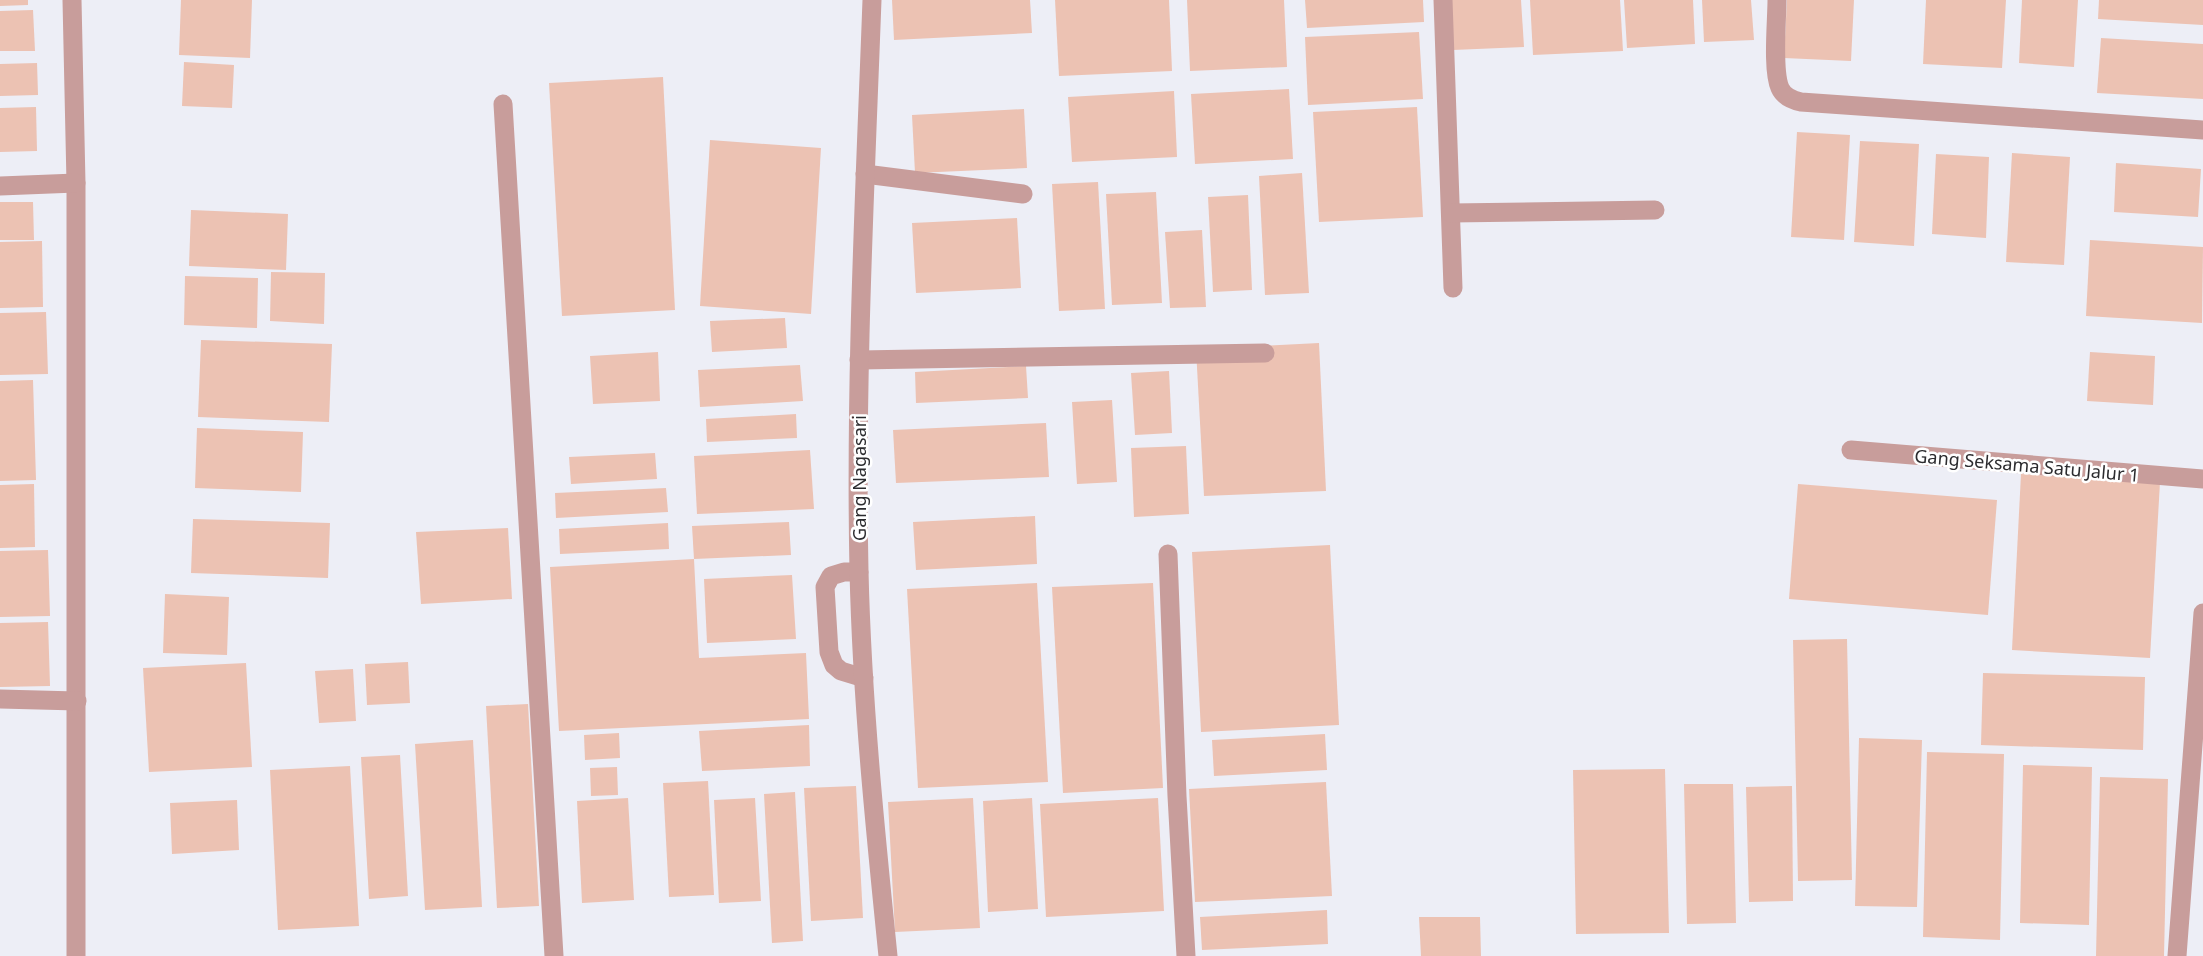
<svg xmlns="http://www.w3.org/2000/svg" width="2203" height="956" font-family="'Noto Sans',sans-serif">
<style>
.building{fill:#ecc2b3}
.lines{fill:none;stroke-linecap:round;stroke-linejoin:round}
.service{stroke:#c89d9b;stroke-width:19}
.minor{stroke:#c89d9b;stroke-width:19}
.labels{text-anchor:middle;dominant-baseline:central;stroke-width:5;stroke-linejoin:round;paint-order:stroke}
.street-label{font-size:18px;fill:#2c2c2f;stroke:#fff}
</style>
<rect width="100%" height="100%" fill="#edeef6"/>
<g class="building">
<polygon points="0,0 28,0 28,5 0,6"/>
<polygon points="181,0 252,0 250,58 179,55"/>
<polygon points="892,0 1030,0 1032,33 894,40"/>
<polygon points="1055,0 1169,0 1172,71 1059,76"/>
<polygon points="1187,0 1284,0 1287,67 1190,71"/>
<polygon points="1305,0 1423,0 1424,22 1307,28"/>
<polygon points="1451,0 1521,0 1524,47 1453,50"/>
<polygon points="1530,0 1620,0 1623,51 1533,55"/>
<polygon points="1624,0 1693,0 1695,44 1627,48"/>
<polygon points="1702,0 1751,0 1754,40 1704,42"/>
<polygon points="1787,0 1854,0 1851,61 1784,58"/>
<polygon points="1926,0 2006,0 2002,68 1923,64"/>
<polygon points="2022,0 2078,0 2074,67 2019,63"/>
<polygon points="2099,0 2203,0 2203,25 2098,19"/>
<polygon points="33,10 35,51 0,51 0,11"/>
<polygon points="1419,32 1423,99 1308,105 1305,37"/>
<polygon points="2101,38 2203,44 2203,99 2097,93"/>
<polygon points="184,62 234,65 232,108 182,106"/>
<polygon points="37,63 38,95 0,96 0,64"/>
<polygon points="663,77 675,310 562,316 549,83"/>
<polygon points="1289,89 1293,159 1195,164 1191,94"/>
<polygon points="1174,91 1177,157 1072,162 1068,97"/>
<polygon points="36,107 37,151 0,152 0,108"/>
<polygon points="1417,107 1423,217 1319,222 1313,112"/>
<polygon points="1024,109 1027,168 915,173 912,115"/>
<polygon points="1797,132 1850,135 1844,240 1791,237"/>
<polygon points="710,140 821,148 811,314 700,306"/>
<polygon points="1860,141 1919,144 1914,246 1854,242"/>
<polygon points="2012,153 2070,157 2064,265 2006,262"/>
<polygon points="1936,154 1989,157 1986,238 1932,234"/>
<polygon points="2116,163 2201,169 2198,217 2114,212"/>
<polygon points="1302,173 1309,293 1265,295 1259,176"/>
<polygon points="1098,182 1105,309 1059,311 1052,184"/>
<polygon points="1156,192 1162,303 1112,305 1106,194"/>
<polygon points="1248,195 1252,290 1213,292 1208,197"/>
<polygon points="0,202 33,202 34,240 0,240"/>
<polygon points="191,210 288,214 286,270 189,266"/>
<polygon points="1017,218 1021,288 916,293 912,223"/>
<polygon points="1202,230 1206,307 1170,308 1165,232"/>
<polygon points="2090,240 2203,247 2202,323 2086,316"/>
<polygon points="42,241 43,307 0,308 0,242"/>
<polygon points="271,272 325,273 324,324 270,321"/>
<polygon points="185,276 258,278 257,328 184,325"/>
<polygon points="46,312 48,374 0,375 0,313"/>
<polygon points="785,318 787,348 712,352 710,321"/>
<polygon points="201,340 332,344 329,422 198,417"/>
<polygon points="1319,343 1326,491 1204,496 1196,349"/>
<polygon points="658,352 660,401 593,404 590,356"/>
<polygon points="2090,352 2155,356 2153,405 2087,401"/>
<polygon points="800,365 803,401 700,407 698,370"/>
<polygon points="1026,366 1028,398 916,403 915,372"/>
<polygon points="1169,371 1172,433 1135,435 1131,373"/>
<polygon points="33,380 36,480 0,481 0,381"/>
<polygon points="1112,400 1117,482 1077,484 1072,402"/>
<polygon points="796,414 797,438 707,442 706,419"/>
<polygon points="1046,423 1049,477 896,483 893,430"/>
<polygon points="197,428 303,432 301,492 195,488"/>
<polygon points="1186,446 1189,514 1134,517 1131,448"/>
<polygon points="810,450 814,509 697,514 694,456"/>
<polygon points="655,453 657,479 571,484 569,457"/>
<polygon points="2021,474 2160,482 2150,658 2012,650"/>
<polygon points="34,484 35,547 0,548 0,485"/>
<polygon points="1798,484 1997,500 1988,615 1789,599"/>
<polygon points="666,488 668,512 556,518 555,493"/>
<polygon points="1035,516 1037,564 916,570 913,522"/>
<polygon points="193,519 330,523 328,578 191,573"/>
<polygon points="789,522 791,555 694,559 692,526"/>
<polygon points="668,523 669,549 560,554 559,529"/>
<polygon points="508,528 512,599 421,604 416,532"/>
<polygon points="1330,545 1339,725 1201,732 1192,552"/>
<polygon points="48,550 50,616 0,617 0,551"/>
<polygon points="694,559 699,658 806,653 809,719 559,731 550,567"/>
<polygon points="792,575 796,639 707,643 704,579"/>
<polygon points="1037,583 1048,782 918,788 907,589"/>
<polygon points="1153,583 1163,788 1063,793 1052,587"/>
<polygon points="165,594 229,597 227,655 163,653"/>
<polygon points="48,622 50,686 0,687 0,623"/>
<polygon points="1847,639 1852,880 1798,881 1793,640"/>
<polygon points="408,662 410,703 367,705 365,664"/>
<polygon points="246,663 252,767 149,772 143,668"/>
<polygon points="353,669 356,721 319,723 315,671"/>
<polygon points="1983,673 2145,677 2143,750 1981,745"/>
<polygon points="528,704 539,906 497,908 486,706"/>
<polygon points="809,725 810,766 702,771 699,731"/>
<polygon points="619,733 620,758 585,760 584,735"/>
<polygon points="1325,734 1327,770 1214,776 1212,740"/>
<polygon points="1859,738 1922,740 1917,907 1855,906"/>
<polygon points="473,740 482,907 425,910 415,744"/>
<polygon points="1927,752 2004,754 2000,940 1923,937"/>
<polygon points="400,755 408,896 369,899 361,757"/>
<polygon points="2023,765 2092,767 2089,925 2020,923"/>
<polygon points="350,766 359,926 278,930 270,770"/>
<polygon points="617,767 618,795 591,796 590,768"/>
<polygon points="1665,769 1669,933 1576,934 1573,770"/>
<polygon points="2100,777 2168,779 2164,956 2096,956"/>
<polygon points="708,781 714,895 669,897 663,783"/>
<polygon points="1326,782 1332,896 1195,902 1189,789"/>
<polygon points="1684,784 1733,784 1736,923 1687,924"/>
<polygon points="856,786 863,918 811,921 804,788"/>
<polygon points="1792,786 1793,901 1749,902 1746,787"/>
<polygon points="795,792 803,941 772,943 764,794"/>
<polygon points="628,798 634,900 582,903 577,801"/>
<polygon points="755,798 761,901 719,903 714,800"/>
<polygon points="973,798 980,928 895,932 888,802"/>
<polygon points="1032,798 1038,909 988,912 983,801"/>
<polygon points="1158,798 1164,911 1046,917 1040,804"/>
<polygon points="237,800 239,850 172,854 170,803"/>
<polygon points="1327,910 1328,944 1202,950 1200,917"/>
<polygon points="1419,917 1480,917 1481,956 1421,956"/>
</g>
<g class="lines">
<g class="service">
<polyline points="865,174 1023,194"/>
<polyline points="859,360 1265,353"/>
<polyline points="1168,554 1177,796 1186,956"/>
<polyline points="859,572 844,572 831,576 825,587 829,652 834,665 841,671 864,678"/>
</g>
<g class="minor">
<polyline points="72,0 76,183 76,956"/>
<path d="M872,0C865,190 855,380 859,571C862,700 875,828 888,956"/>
<polyline points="1443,0 1453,288"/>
<path d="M1777,0C1777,21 1772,70 1780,88C1784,97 1792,100 1801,102L2203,130"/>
<polyline points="503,104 554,956"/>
<polyline points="0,186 76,183"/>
<polyline points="1451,213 1655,210"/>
<polyline points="1851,450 2203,479"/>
<polyline points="0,699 77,701"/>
<polyline points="2177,956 2203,613"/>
</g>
</g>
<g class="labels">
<g class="street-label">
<text transform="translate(2027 465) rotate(5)">Gang Seksama Satu Jalur 1</text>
<text transform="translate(859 478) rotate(-90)">Gang Nagasari</text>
</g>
</g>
</svg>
